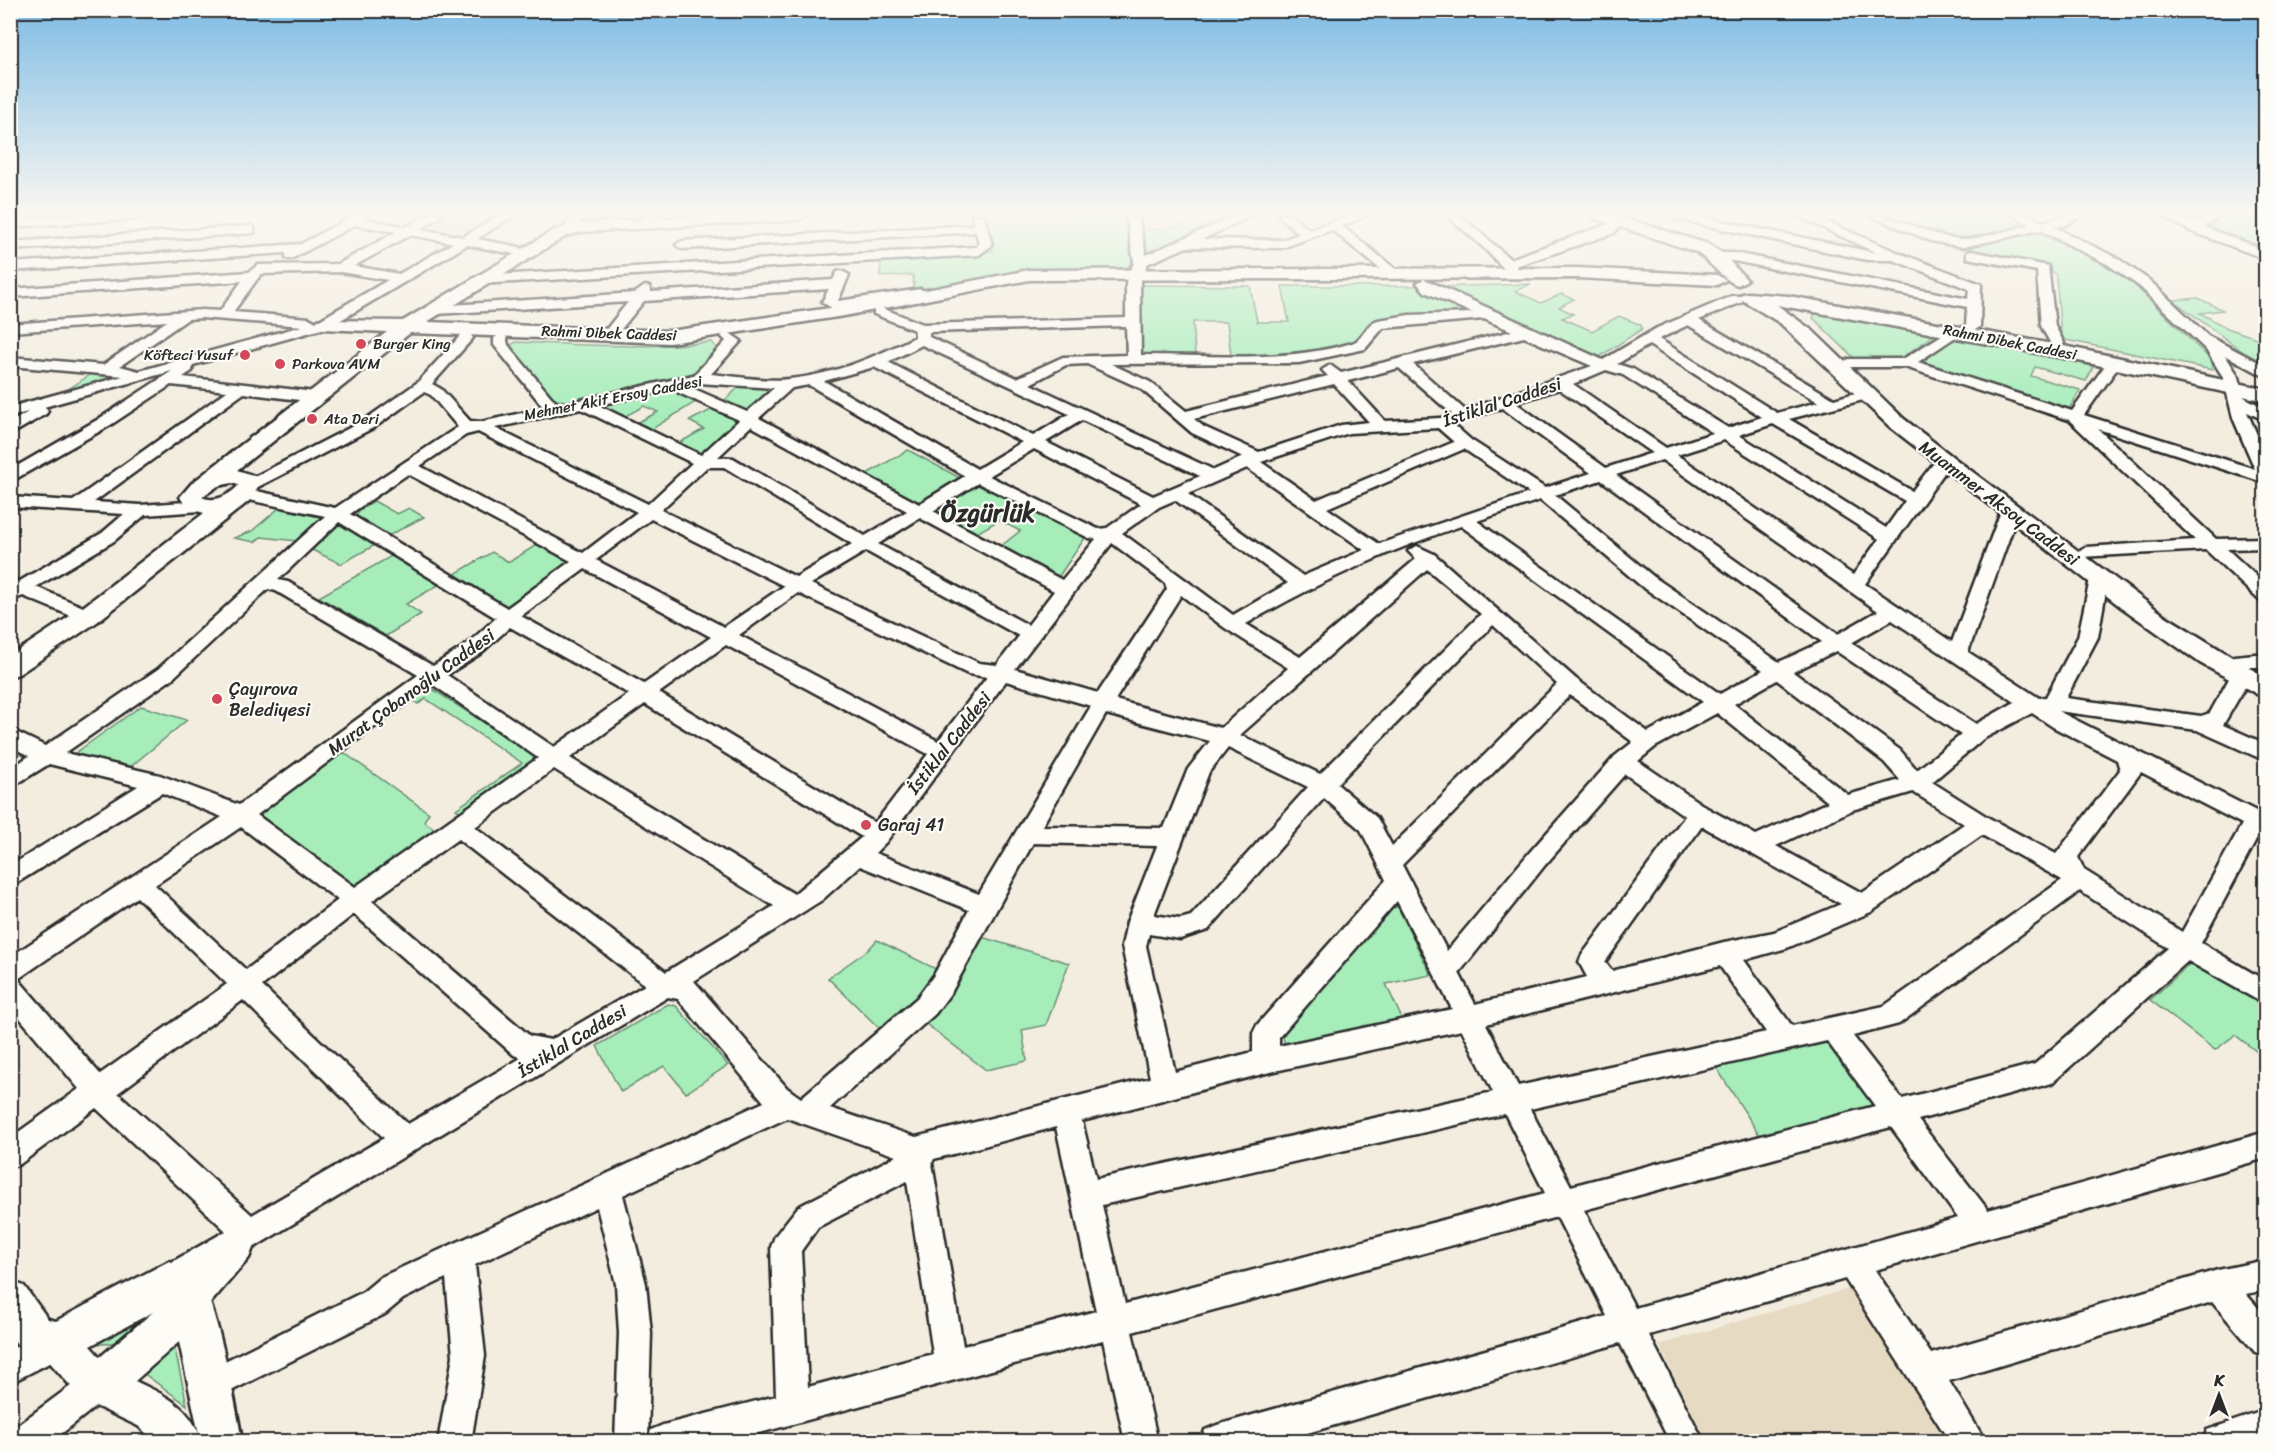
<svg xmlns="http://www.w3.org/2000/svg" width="2276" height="1452" font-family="Sriracha,sans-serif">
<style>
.built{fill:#e7dac2}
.green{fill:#a6edba;stroke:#688c72;stroke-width:1.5}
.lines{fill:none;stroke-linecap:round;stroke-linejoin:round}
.minor-casing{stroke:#2b2b2b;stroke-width:5}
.major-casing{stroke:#2b2b2b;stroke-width:5}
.minor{fill:#fdfcf7;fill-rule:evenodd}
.major{fill:#fdfcf7;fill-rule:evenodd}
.poi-dot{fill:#d1495b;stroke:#fdfcf7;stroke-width:2}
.labels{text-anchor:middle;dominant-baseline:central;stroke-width:4.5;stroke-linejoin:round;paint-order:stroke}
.far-street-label{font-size:15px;fill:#2b2b2b;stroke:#fdfcf7}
.far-poi-label{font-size:15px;fill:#2b2b2b;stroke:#fdfcf7;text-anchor:start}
.street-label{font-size:18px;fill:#2b2b2b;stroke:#fdfcf7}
.poi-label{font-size:18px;fill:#2b2b2b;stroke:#fdfcf7;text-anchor:start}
.district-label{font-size:24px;font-weight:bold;fill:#2b2b2b;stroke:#fdfcf7}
</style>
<rect width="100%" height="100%" fill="#f3eddf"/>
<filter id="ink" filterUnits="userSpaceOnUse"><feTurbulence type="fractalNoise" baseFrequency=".0167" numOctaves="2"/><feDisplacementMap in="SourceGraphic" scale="12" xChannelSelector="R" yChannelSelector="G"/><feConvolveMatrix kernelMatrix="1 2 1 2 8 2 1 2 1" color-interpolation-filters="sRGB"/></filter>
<g filter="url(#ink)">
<g class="built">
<polygon points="443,215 501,215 465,237 417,229"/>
<polygon points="1138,215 1213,215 1215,225 1145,253"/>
<polygon points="1851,1288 1950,1441 1706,1441 1659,1345"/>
</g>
<g class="green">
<polygon points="985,215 1127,215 1134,258 1128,267 1119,270 1023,271 941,288 914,290 913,275 880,277 881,261 993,251"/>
<polygon points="1196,215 1213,215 1215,225 1149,255 1145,253 1141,230 1167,229 1194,222"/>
<path d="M1880,215H1999L2098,261L2128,279L2212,361L2213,370L2066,340L2061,335L2056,275C2032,256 2005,260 1977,251C1944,241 1912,227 1880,215Z"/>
<polygon points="2227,215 2265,215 2265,252 2213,233 2213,222"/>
<polygon points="1531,284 1515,291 1541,303 1561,294 1574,299 1559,307 1573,314 1562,318 1592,331 1619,316 1641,325 1642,329 1598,358 1437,287"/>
<polygon points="1139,285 1250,286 1257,322 1289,322 1282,286 1416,286 1474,311 1468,315 1389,317 1375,322 1357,343 1294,357 1231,356 1227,322 1193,322 1195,356 1139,356"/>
<polygon points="2198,298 2223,310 2200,313 2227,328 2265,341 2265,368 2173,300"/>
<polygon points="1822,311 1937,333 1901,358 1854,358 1813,318 1815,313"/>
<polygon points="1959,334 2096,362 2086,381 2035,367 2031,376 2080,390 2068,411 1924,366 1919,361"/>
<path d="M516,342C582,345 646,349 712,342L717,349L693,373L569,401L552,400L509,346Z"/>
<polygon points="94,372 120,374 121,377 61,394"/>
<polygon points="740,386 779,389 755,412 745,412 723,402"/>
<polygon points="670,388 699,400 649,431 634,424 658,412 644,406 622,418 594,405"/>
<polygon points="715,408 742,419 707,455 700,455 677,444 704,429 689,421"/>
<polygon points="908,450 960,478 922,501 914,501 865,475"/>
<polygon points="982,484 1084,535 1085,538 1059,576 1052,577 1000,547 1020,531 999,520 977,533 938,513 938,508 975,485"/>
<polygon points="374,501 397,514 409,508 424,517 388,536 356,516 359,511"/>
<polygon points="279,508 324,518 297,541 261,537 255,542 234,538 252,531"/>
<polygon points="340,524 377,544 341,564 312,550"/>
<polygon points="538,544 573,564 508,608 455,574 492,552 509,562"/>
<polygon points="393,555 440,584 406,604 421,614 386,636 319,597"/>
<polygon points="431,688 541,760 463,814 456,809 522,763 426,699 418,704 412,700"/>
<polygon points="141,706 187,720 129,768 71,756"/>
<polygon points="343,752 429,813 424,821 439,832 354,891 255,815"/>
<polygon points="1398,907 1431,975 1386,984 1403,1021 1286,1047 1281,1031 1387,909"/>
<polygon points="978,936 1069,963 1046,1025 1022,1030 1027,1061 986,1070 921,1020"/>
<polygon points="877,940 936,969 922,994 880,1029 828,978 868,950"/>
<polygon points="2192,962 2265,1004 2265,1058 2235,1035 2215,1050 2150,1000"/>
<polygon points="668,1004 676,1006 728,1065 686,1093 664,1066 621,1092 597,1046"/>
<polygon points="1821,1035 1834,1040 1879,1103 1875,1109 1762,1139 1714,1064"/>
<path d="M161,1306C144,1322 125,1346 100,1344L98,1341Z"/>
<polygon points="174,1345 187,1405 139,1370"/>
</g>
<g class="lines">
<defs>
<g id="minor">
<polygon points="79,215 143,215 137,219 10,227 10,219"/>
<path d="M355,215H370L365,219L406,227L428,215H443L420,229L463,237L500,215H515L477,239L519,247L526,251L519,255L467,245L329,327L193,365L192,371L183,377L315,392L323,397L315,402L244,393L94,502L140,505L201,501L210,506L201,511L145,515L114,541L36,587L95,612L98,616L95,620H81L23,596L10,601V580L20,581L102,533L124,514L10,507V497L73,501L227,391L171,385L109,426L10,482V470L97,420L172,371L44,407L48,411L46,414L10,435V423L28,412L10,417V407L123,376L10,366V357L103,365L167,321L10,332V324L202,310L220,311L242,281L10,297V289L249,272L258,265L338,264L396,232L355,225L291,259L286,258V253L10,271V263L301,244ZM410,235L453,243L399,274L354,266ZM341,272L388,280L316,322L309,318L233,312L261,274ZM202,318L302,326L139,371L120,366L188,319Z"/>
<polygon points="574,215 587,215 575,227 567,227 565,224"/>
<polygon points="645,215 659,215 648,223 642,219"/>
<polygon points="972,215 984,215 992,245 979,255 479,284 472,280 479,276 976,247 979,244 976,232 682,249 676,245 682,241 974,225"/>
<path d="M1126,215H1138L1146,255L1237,215H1253L1203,239L1281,240L1299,234L1278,215H1291L1309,230L1351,215H1368L1342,226L1403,275L1401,278H1391L1332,230L1282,248L1187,247L1147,264L1140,282L1141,355C1210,355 1285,363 1352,343C1363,340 1366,323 1378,320L1409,315L1472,313L1425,292L1417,283L1424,279L1603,360L1657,328L1732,296H1742V302L1699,320L1834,399L1866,390L1874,395L1871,398L1789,419L1912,491L1933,464L1953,462L1961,467L1959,471L1944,473L1865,584L1952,642L2001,511L2010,506L2019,511L1968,652L2039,698L2046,697L2078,637L2090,579L2099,573L2108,579L2098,637L2066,698L2201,716L2210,713L2231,675L2228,665L2234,656L2266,653V667H2249L2251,677L2223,725L2266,744V761L2197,730L2058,711L2266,816V835L2260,833L2201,943L2266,981V1005L2188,961L2052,1083L1918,1120L1988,1210L2266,1132V1158L1875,1270L1931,1354L2218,1270L2266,1260V1290L2246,1294L2266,1317V1356L2255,1352L2212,1302L1949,1381L1986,1442H1950L1845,1279L1649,1335L1704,1442H1670L1620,1343L1276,1442H1201L1205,1430L1217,1425L1607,1316L1557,1217L1132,1332L1158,1442H1125L1103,1340L726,1442H615L619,1333L616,1284L597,1207L475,1265L485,1356L471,1442H438L453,1356L446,1278L403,1299L385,1314L223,1395L212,1400L201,1395L196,1384L201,1373L363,1292L381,1277L764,1102L678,999L668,997L253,1248L249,1258L201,1314L190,1318L179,1314L175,1303L179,1292L169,1296L158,1292L154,1281L158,1270L226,1231L96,1108L20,1164L10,1168V1138L79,1089L10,1006V957L222,817L162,793L10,887V866L138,786L49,764L10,788V769L29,756L10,746V729L45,746L158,669L325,516L239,498L236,494L244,489L242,486L244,482L363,421L418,382L461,335H471L473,338L432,384L441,389L470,421L481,422L544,408L494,345V338L501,334L506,335L508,345L558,405L694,375L726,341L721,336L728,332L741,341L711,374C736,376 764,382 789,379C833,375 875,357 915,337L914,330L874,314V308L879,307L923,324L1126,318V282L1134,262ZM1484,319L1512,331L1341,373L1330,365L1322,370L1328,376L1186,411L1150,382L1111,364L1299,363L1365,349L1383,328ZM1688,325L1818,402L1777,413L1659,339ZM1126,326L1127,355L1063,357L1017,378L929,337V332ZM1524,337L1592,366L1465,410L1413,364ZM922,345L1069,414L1033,436L888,362ZM1649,345L1762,417L1728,428L1633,369L1617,364ZM1087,364L1140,388L1192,433L1243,457L1214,470L1030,384L1066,365ZM874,367L1022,442L977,469L824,381ZM1399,368L1452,414L1440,418L1385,421L1348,381ZM1606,370L1623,375L1713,433L1666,448L1573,384ZM699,383L774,388L747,412L692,388V384ZM1334,384L1369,422L1341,425L1259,452L1204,427L1194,419ZM809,385L965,476L919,504L759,418L792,388ZM677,388L679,393L739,420L701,455L598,405ZM1559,389L1652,453L1606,468L1516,403ZM424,392L431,395L458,427L335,508L252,490L375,427ZM1502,408L1591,473L1545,488L1471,440L1453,424ZM581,409L686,460L692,463L648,504L495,428ZM1082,420L1200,476L1153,496L1046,442ZM1773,424L1905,501L1886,528L1739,435ZM751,426L907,511L865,536L733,458L718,457ZM1438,428L1454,442L1316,500L1261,462L1349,433ZM478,432L637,512L583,553L420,466L466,435ZM1724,440L1879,539L1853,575L1677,455ZM1034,449L1141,504L1107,528L1098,529L989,476ZM1464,449L1529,493L1379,544L1327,508ZM1662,460L1878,611L1838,634L1616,475ZM707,467H724L852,544L796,577L661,510ZM1247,468L1364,550L1303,576L1188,494ZM408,474L571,561L507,608L350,514ZM1601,480L1822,642L1779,662L1654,577L1555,495ZM978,483L1089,538L1096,539L1062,580L933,511ZM1175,500L1288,583L1233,615L1122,533L1159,507ZM1540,500L1640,585L1763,670L1720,694L1477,521ZM920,518L1054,591L1028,625L878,544ZM651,519L784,586L724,627L596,560ZM339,522L496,618L466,645L433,666L288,582L278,580ZM1461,526L1703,702L1648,732L1576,679L1434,554L1417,546L1408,551L1416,559L1300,657L1246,624C1315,584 1386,551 1461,526ZM1112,543L1165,583L1167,589L1098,693L1015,669ZM866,551L1019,636L997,665L979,663L811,584ZM585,569L711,637L644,684L521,616ZM1427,569L1481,614L1320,774L1240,735ZM268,589L276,591L418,675L239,805L160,775L65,753L172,679ZM798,593L968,674L987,677L938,741L739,635ZM1181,595L1225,628L1288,668L1221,728L1115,700ZM1892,620L2015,702L1976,724L1851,643ZM1493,625L1557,684L1392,846L1377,818L1337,784ZM510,627L629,694L554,747L447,675L480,654ZM726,645L928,754L875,823L659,693ZM1836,651L1961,735L1917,770L1900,750L1793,672ZM1777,680L1884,762L1900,780L1848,795L1734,704ZM1006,681L1091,706L979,894L875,853L886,842ZM432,684L538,758L355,887L257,815ZM1570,695L1633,742L1615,756L1529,853L1447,951L1402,865ZM645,704L862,837L794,894L570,758ZM1717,713L1828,802L1756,835L1707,808L1638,761L1655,747ZM2032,713L2053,727L2117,760L2120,770L2056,854L1989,818L1932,782L1983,739ZM1106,714L1210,741L1188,769L1164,828L1042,826ZM1228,748L1308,787L1191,916L1180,919L1154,915L1209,772ZM554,769L774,906L666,972L475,827ZM2141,772L2242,824L2182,932L2084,870L2078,857ZM1625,774L1685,816L1582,955L1579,962L1587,977L1475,1004L1459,973L1545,865ZM1913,792L1964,824L1862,893L1776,846L1852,810ZM1324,798L1361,830L1386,880L1257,1025L1253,1033V1052L1175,1072L1146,946L1149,934L1180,939L1208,930ZM1702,826L1841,904L1774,932L1724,942L1612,971L1605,962ZM241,827L338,900L246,970L155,885ZM1982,835L2062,880L1884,1006L1792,1026L1744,960L1787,948L1871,912ZM458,839L645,985L551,1040L530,1036L372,901ZM1033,843L1157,846L1127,922L1122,946L1150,1078L916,1137L830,1108L935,1014L952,991ZM860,866L969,910L934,975L917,998L801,1098L787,1088L694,981L822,900ZM2080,891L2168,948L2035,1064L1902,1099L1853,1036L1899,1024ZM137,897L227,984L100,1074L18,979ZM1397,901L1452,1009L1279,1046V1037ZM354,914L514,1055L521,1058L408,1124L262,986ZM1720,966L1766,1032L1518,1086L1486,1024ZM243,1000L384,1138L252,1215L118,1093ZM1462,1030L1493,1092L1096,1179L1082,1121L1266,1073ZM1827,1041L1875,1106L1571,1186L1530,1109ZM1505,1114L1545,1193L1125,1304L1102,1205ZM787,1118L896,1156L798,1207L775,1236L771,1247L776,1396L663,1425L651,1430L648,1439L651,1333L646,1284L623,1195ZM1056,1127L1096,1311L963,1346L932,1163L934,1159ZM1891,1127L1958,1218L1635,1308L1584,1210ZM907,1181L933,1354L808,1387L801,1251L818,1227Z"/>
<polygon points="1446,215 1460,215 1510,259 1611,223 1619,223 1621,226 1614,233 1516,266 1523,273 1516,277 1511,276 1482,246"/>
<polygon points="1670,215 1693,215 1877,253 1795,215 1811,215 1899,253 1981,284 1980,327 1973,331 1966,327 1967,307 1734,261 1716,261 1709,257 1716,253 1734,253 1968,299 1969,289 1893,260 1867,260 1676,219"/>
<path d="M1868,215C1901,215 1928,237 1961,239C1980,240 2010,229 2030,225L2013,215H2029L2043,222L2064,215H2083L2066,225L2054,227L2117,258L2149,280L2208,336L2266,366V377L2225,355L2239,377L2244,397L2266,409V421L2247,412L2266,455V483L2098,429L2216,539L2266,538V548L2227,549L2266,585V602L2259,600L2206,550L2080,557L2077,553L2086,547L2195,540L2069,420L1905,367H1849L1842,363L1849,359H1903L1955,327L1960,328L1962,331L1960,334L1918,362L2072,411L2109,360H2119L2121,363L2084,415L2255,469L2233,418L2223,377L2206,350L2139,286L2107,264L2040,230L1963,247L1931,241Z"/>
<polygon points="2161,215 2177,215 2194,223 2208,215 2223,215 2204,227 2266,250 2266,259 2190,231"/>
<polygon points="250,226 254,227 254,233 10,250 10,242"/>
<polygon points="1972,251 2048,266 2055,326 2064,343 2062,346 2052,346 2041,326 2037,271 1967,258 1967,252"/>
<polygon points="842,271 849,275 838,301 921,289 928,293 921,297 835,310 822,302 829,289 644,301 613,339 608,340 601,336 628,302 436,314 429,310 436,306 635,293 645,286 650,287 651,292 833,280 837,272"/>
<polygon points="58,1326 69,1331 74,1342 69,1353 10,1383 10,1350"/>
<polygon points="98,1369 109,1374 114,1385 109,1396 51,1442 10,1442 11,1430 87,1374"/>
<polygon points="2266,1410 2266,1442 2203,1442 2207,1430"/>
</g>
<g id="major">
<path d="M713,215H807L799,220L581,232L566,236L427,322L670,331L844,306L1029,270L1577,268L1717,275L1726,280L1717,285L1577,278L1029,280L844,316L670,343L410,333L237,470L258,477L261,482L249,501L97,622L19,674L10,677V656L79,610L204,513L187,508L180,497L192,483L387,332L324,329L318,328L315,324L318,320L403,321L554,230L574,224ZM232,483L238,485L237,487C228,496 214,503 202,497L218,486Z"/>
<path d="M1591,215H1615L1708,244L1722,253L1747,280L1738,285C1725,282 1709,260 1696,252L1593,218Z"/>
<polygon points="1748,293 1789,296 2069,347 2266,389 2266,401 2069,359 1777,305 1813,331 1904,419 1962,464 2164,615 2266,678 2266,699 2200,663 2121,607 1890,427 1780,323 1739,298 1742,294"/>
<path d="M169,1261C178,1265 192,1268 198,1276C214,1294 238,1412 242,1442H156L138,1426L83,1400L46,1358L21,1349L10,1335V1281L24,1286L48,1319L56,1321ZM153,1312L100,1357L90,1346ZM179,1342L199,1434C187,1404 162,1394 135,1381Z"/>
</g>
</defs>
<use href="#minor" class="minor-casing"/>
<use href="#major" class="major-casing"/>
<use href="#minor" class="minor"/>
<use href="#major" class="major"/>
</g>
</g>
<linearGradient id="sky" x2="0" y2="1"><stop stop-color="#7ebbe5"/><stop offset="0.51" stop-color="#faf7f1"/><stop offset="1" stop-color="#faf7f1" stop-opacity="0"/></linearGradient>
<rect width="2276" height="418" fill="url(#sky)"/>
<g class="poi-dot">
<circle cx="361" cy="344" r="6"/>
<circle cx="245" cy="355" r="6"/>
<circle cx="280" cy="364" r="6"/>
<circle cx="312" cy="419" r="6"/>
<circle cx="217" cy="699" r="6"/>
<circle cx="866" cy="825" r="6"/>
</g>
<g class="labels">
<g class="far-street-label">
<text transform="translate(609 333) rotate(2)">Rahmi Dibek Caddesi</text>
<text transform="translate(2010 342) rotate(11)">Rahmi Dibek Caddesi</text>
<text transform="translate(613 398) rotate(-11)">Mehmet Akif Ersoy Caddesi</text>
</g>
<g class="far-poi-label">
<text x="373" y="344">Burger King</text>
<text x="233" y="355" text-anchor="end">Köfteci Yusuf</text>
<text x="292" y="364">Parkova AVM</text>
<text x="324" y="419">Ata Deri</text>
</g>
<g class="street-label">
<text transform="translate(1502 402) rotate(-18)">İstiklal Caddesi</text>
<text transform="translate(1999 503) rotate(37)">Muammer Aksoy Caddesi</text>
<text transform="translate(411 692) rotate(-36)">Murat Çobanoğlu Caddesi</text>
<text transform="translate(949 743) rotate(-52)">İstiklal Caddesi</text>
<text transform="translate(572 1041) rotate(-31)">İstiklal Caddesi</text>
</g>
<g class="poi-label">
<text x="229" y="689">Çayırova<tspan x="229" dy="21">Belediyesi</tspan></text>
<text x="878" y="825">Garaj 41</text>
</g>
<g class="district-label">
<text x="988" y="513">Özgürlük</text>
</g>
</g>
<rect width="2276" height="1452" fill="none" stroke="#fdfcf7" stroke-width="36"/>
<rect x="18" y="18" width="2240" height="1416" fill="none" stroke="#2b2b2b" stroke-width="2" filter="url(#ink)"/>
<g transform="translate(2219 1395)" stroke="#fdfcf7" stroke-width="4.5" paint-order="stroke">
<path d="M0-4.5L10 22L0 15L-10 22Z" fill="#2b2b2b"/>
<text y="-9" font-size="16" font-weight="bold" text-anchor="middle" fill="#2b2b2b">K</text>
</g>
</svg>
